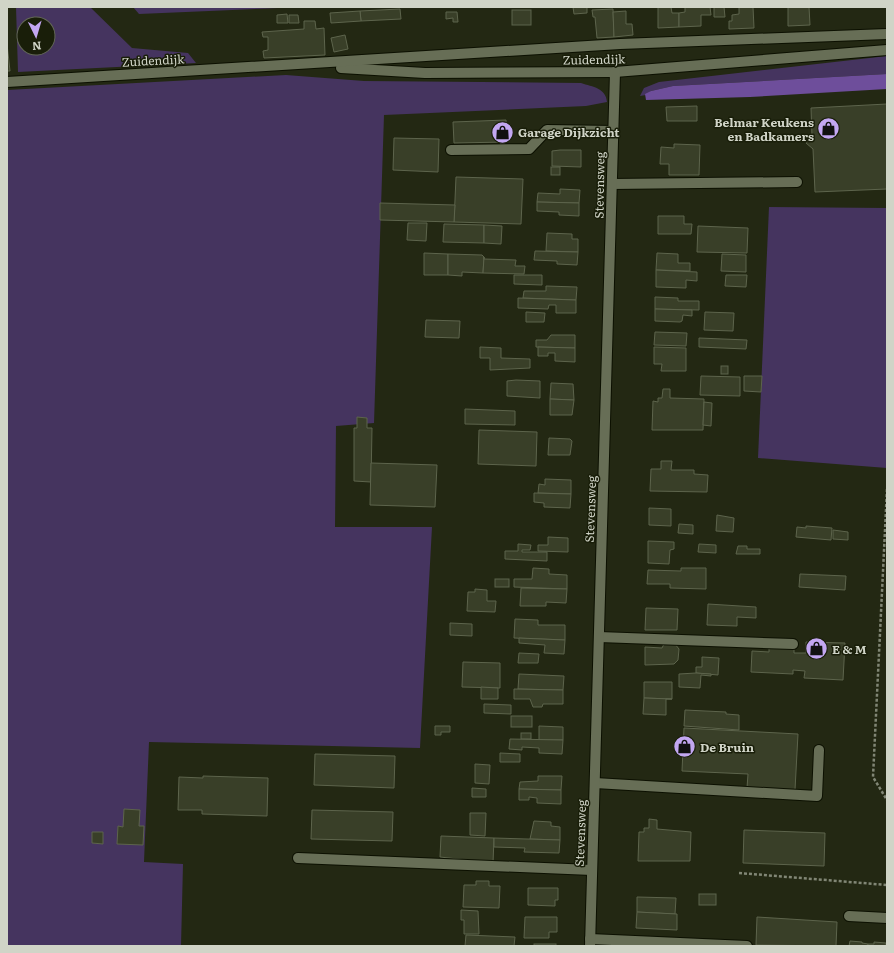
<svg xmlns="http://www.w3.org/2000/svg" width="894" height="953" font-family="Literata,serif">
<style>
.green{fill:#45345f;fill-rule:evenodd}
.water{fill:#6e4e9b}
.building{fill:#393f28;stroke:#5d644c}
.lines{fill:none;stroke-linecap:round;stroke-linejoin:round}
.minor-casing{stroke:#0c1001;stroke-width:12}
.path{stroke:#818675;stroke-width:2.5;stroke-dasharray:3 2;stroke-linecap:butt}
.minor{stroke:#676e56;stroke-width:10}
.labels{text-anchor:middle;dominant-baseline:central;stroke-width:3;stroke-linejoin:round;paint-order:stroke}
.street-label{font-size:12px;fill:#d0d4c7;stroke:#191e09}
.poi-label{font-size:12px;font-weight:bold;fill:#d0d4c7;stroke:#191e09;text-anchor:start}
</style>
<rect width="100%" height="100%" fill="#232813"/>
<g class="green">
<path d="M16,7H90L132,48L188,53L196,63L18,72ZM24,24H48V48H24Z"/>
<polygon points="133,7 302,7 139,14"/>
<polygon points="887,56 887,74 673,86 651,91 646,95 640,96 644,88 659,82"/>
<path d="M286,75L364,81L581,83C593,87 606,88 607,102L586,106L384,115L374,423L336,426L335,527H432L420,748L149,742L144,862L183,864L181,946H7V90Z"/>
<polygon points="769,207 887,208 887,468 758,458"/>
</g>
<polygon class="water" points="887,74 887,89 750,97 646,100 645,94 651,91 673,86"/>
<g class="building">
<polygon points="573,7 587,7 587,13 574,14"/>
<polygon points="658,7 671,7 672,13 679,13 679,27 658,28"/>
<polygon points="685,7 710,7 711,15 701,15 701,26 679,27 679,13 685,12"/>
<polygon points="714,7 724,7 725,17 714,17"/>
<polygon points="739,7 753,7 754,28 729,29 729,21 732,21 732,15 739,14"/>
<polygon points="788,7 809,7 810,25 788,26"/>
<polygon points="400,9 401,19 361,21 360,11"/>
<polygon points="613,9 614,37 597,38 595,17 593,17 592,10"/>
<rect x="512" y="10" width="19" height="15"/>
<polygon points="360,11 361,21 331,23 330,13"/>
<polygon points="626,11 626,24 632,24 633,35 614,37 613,12"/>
<polygon points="446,12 457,12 458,22 453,22 453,18 446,19"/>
<polygon points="287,14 288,23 277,23 277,15"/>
<polygon points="289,15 298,15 299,23 289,23"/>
<polygon points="304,21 315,21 316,29 324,28 325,55 264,58 263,51 268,50 268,37 263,37 262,32 304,29"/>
<polygon points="345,35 348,49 334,52 331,38"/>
<polygon points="7,44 10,71 7,71"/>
<polygon points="887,104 887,189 815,192 813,149 806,143 812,136 811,108"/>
<polygon points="697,106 697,121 667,121 666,107"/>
<polygon points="506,120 507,142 454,143 453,122"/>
<polygon points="394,138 439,139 438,172 393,170"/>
<polygon points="674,144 700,145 699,175 669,175 669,164 660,164 661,147 674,148"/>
<polygon points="560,150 581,150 581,167 552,166 552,151"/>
<rect x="551" y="167" width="9" height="8"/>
<polygon points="456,177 523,179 521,224 454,222"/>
<polygon points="560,189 580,190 579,203 537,202 538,193 560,194"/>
<polygon points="537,202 579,203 579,216 559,215 559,212 537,211"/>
<polygon points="380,203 455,205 454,222 380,220"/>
<polygon points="658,216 684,216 684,224 692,224 691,234 658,234"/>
<polygon points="408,223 427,223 426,241 407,240"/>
<polygon points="444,224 484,225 484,243 443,242"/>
<polygon points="484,225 502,226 501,244 484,243"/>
<polygon points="698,226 748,228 747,253 697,252"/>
<polygon points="547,233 572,234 572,239 578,239 578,252 546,251"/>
<polygon points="535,251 578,252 577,265 557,264 557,261 534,260"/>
<polygon points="424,253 448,254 448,275 424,275"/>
<polygon points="657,253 678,254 678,263 690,263 690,271 656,270"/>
<polygon points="448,254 482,255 484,257 483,273 462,272 462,276 448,275"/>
<polygon points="722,254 746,255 746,272 721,271"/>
<polygon points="484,257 484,259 516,260 515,266 525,266 524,274 483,273"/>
<polygon points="656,270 697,272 697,281 686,280 686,288 656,287"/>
<polygon points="514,275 542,275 542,285 514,284"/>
<polygon points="726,275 747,275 746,287 725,286"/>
<polygon points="546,286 577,287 576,300 523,298 524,291 546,291"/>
<polygon points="655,297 678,298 678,301 699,301 699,310 655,309"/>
<polygon points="518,298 576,300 576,313 556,313 556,305 549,305 548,309 518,308"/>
<polygon points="655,309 692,310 692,316 683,315 682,321 680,322 655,321"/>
<polygon points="526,312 545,313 544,322 526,322"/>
<polygon points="705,312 734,313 733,331 704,330"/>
<polygon points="426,320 460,321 459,338 425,337"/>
<polygon points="655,332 687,333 686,346 654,345"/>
<polygon points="551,335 575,335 575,348 536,347 536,340 547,340"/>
<polygon points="699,338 747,340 746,349 699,347"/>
<polygon points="480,347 501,348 501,358 530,359 530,368 490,370 490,358 480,358"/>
<polygon points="538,347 575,348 575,362 555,361 555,353 548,353 548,356 538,356"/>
<polygon points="654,347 686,348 686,371 661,371 662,364 654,364"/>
<rect x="721" y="366" width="7" height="8"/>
<polygon points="701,376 740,377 740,396 700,395"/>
<polygon points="744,376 762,376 761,392 744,391"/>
<polygon points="516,380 540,381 540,398 507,396 507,381"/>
<polygon points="551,383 573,384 574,400 550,399"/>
<polygon points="663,389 670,389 670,398 704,399 703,430 652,430 653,401 658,402 658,398 662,398"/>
<polygon points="550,399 574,400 572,415 550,415"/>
<polygon points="704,402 712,403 711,426 703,425"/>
<polygon points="465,409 515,411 515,425 465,424"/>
<polygon points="357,417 367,418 367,428 372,428 371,482 354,481 354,428 357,428"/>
<polygon points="479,430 537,432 536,466 478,464"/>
<polygon points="549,438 570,439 572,441 570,455 548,455"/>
<polygon points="661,461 672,461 671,470 694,470 694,474 708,475 707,492 650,491 651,469 661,469"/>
<polygon points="371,463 437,465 435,507 370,505"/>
<polygon points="545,479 571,480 571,494 538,493 539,484 545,485"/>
<polygon points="534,493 571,494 570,508 544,507 544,503 534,502"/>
<polygon points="649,508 671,509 671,526 649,525"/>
<polygon points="717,515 734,518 733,532 716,531"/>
<polygon points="679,524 693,525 693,534 678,533"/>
<polygon points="806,526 832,528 831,540 796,537 797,527 806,528"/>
<polygon points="833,530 848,532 848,540 833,539"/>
<polygon points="548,537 568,538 568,552 538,551 538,545 548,545"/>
<polygon points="648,541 674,542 674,549 670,550 669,564 648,563"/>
<polygon points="518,544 531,545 530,550 522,550 522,552 547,552 547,561 505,559 505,551 518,551"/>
<polygon points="699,544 716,545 716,553 698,552"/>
<polygon points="738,546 747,546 747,549 760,549 760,554 736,554"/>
<polygon points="533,568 549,569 549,574 567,575 567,589 514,587 514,579 532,579"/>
<polygon points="681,568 706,568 706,589 670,588 670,584 647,584 648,570 681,571"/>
<polygon points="800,574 846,576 845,590 799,587"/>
<rect x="495" y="579" width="14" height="8"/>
<polygon points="521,588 567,589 566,603 546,602 546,606 520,606"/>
<polygon points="475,589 487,590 487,601 496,601 495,612 467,611 468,592 475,592"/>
<polygon points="708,604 756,607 756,618 737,617 737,626 707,625"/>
<polygon points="646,608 678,609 677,630 645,630"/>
<polygon points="515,619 538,620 538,625 565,625 565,640 514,638"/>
<polygon points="450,623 472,624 472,636 450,635"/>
<polygon points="519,638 565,640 564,654 544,653 545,645 519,643"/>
<polygon points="806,642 845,643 843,680 804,678 805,671 793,670 793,674 751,672 752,651 769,652 769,648 794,649 794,653 806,653"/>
<polygon points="664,644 675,644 679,649 678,660 674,664 645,665 645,647 662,648"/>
<polygon points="519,653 539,654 538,663 518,663"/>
<polygon points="702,657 719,658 718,675 696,673 696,667 702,667"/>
<polygon points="463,662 500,663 500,688 462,687"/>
<polygon points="696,673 711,674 711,676 701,675 700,688 679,687 679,674"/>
<polygon points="519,674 564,676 563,690 518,689"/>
<polygon points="644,682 672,682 672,699 644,698"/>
<polygon points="481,687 498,688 498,699 481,699"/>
<polygon points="514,689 563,690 563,704 543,704 542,707 533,707 530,699 514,699"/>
<polygon points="644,698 672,699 666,699 666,715 643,714"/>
<polygon points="484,704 511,705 511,714 484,713"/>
<polygon points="685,710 726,712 726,714 739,715 739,730 684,726"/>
<rect x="511" y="716" width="21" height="11"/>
<polygon points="435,726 450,726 450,732 441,732 441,735 435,735"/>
<polygon points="539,726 563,727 563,740 539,740"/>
<polygon points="684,728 798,734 795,790 747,788 748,774 682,771"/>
<rect x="521" y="733" width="10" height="6"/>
<polygon points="510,739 563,740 562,754 539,753 539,748 522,747 522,750 509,749"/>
<polygon points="500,753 520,754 520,762 500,762"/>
<polygon points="315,754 395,756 394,788 314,785"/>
<polygon points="475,764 490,765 489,784 475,783"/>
<polygon points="203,776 268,778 267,816 202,814 202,810 178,810 179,777 203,778"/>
<polygon points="538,776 562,776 561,790 519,789 520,782 538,781"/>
<polygon points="472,788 486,789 486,797 472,797"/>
<polygon points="519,789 561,790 561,804 537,803 537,798 529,797 529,800 519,800"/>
<polygon points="124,809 140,810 139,826 144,826 143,845 117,844 118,826 123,827"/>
<polygon points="312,810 393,812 392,841 311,839"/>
<polygon points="470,813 486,813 485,836 470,835"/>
<polygon points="649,819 657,820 657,829 691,832 690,861 638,861 639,832 644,832 644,828 649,828"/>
<polygon points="534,821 551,822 551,826 560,827 560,840 530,839"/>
<polygon points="744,830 825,833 824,866 743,863"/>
<polygon points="92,832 103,832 103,844 92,843"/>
<polygon points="441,836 494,838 493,863 440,857"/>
<polygon points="494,838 560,840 559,853 524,852 525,848 494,847"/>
<polygon points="476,881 489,881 489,886 500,886 499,908 463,907 464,885 476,885"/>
<polygon points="528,888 558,888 558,900 555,900 555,906 528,905"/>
<rect x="699" y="894" width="17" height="11"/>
<polygon points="637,897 676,898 675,914 637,912"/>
<polygon points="461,910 478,911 479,934 464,934 464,920 461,920"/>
<polygon points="637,912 677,914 677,930 636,928"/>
<polygon points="525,917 557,917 557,932 549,932 549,938 524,938"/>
<polygon points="757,917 837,922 836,946 756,945"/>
<polygon points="466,935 515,937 514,946 465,946"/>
<polygon points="850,941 862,942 862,943 868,944 868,946 849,946"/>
<polygon points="874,942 886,943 886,946 868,946 868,944 874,944"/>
<rect x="534" y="944" width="22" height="2"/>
</g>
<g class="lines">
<defs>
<g id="minor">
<polyline points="341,68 425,73 615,72 887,50"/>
<polyline points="7,82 620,44 887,34"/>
<polyline points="451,150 529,149 547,130 613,131"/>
<polyline points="612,184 797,182"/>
<polyline points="599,637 793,644"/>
<polyline points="595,783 817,796 819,750"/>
<polyline points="298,858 592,870"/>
<polyline points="849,916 887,918"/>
<polyline points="590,939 747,946"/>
<polyline points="590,946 615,72"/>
</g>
</defs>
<use href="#minor" class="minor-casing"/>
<g class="path">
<polyline points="887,489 873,777 887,800"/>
<polyline points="739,873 887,885"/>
</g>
<use href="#minor" class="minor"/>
</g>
<defs>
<symbol id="shop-disc" viewBox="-11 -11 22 22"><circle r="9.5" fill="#c3a7f2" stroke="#191e09"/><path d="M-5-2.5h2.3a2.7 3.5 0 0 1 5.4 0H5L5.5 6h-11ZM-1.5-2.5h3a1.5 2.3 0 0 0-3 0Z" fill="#111"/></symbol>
</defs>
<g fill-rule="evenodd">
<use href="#shop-disc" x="816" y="116" width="25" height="25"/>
<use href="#shop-disc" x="490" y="120" width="25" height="25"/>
<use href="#shop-disc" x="804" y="636" width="25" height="25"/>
<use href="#shop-disc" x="672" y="734" width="25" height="25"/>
</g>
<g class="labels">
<g class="street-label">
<text transform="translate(594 59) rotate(-1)">Zuidendijk</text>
<text transform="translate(153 60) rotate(-3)">Zuidendijk</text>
<text transform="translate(599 185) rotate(-89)">Stevensweg</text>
<text transform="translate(590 509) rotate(-88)">Stevensweg</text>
<text transform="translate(580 833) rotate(-88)">Stevensweg</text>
</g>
<g class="poi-label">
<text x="814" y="122" text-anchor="end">Belmar Keukens<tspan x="814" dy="14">en Badkamers</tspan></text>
<text x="518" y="132">Garage Dijkzicht</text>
<text x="832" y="649">E &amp; M</text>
<text x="700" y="747">De Bruin</text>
</g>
</g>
<rect width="894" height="953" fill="none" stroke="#d0d4c7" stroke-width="16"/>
<g transform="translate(36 36) rotate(175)"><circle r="19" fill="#191e09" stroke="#626755"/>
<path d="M0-3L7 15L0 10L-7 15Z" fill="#c3a7f2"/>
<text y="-6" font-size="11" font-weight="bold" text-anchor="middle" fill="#d0d4c7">N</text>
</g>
</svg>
